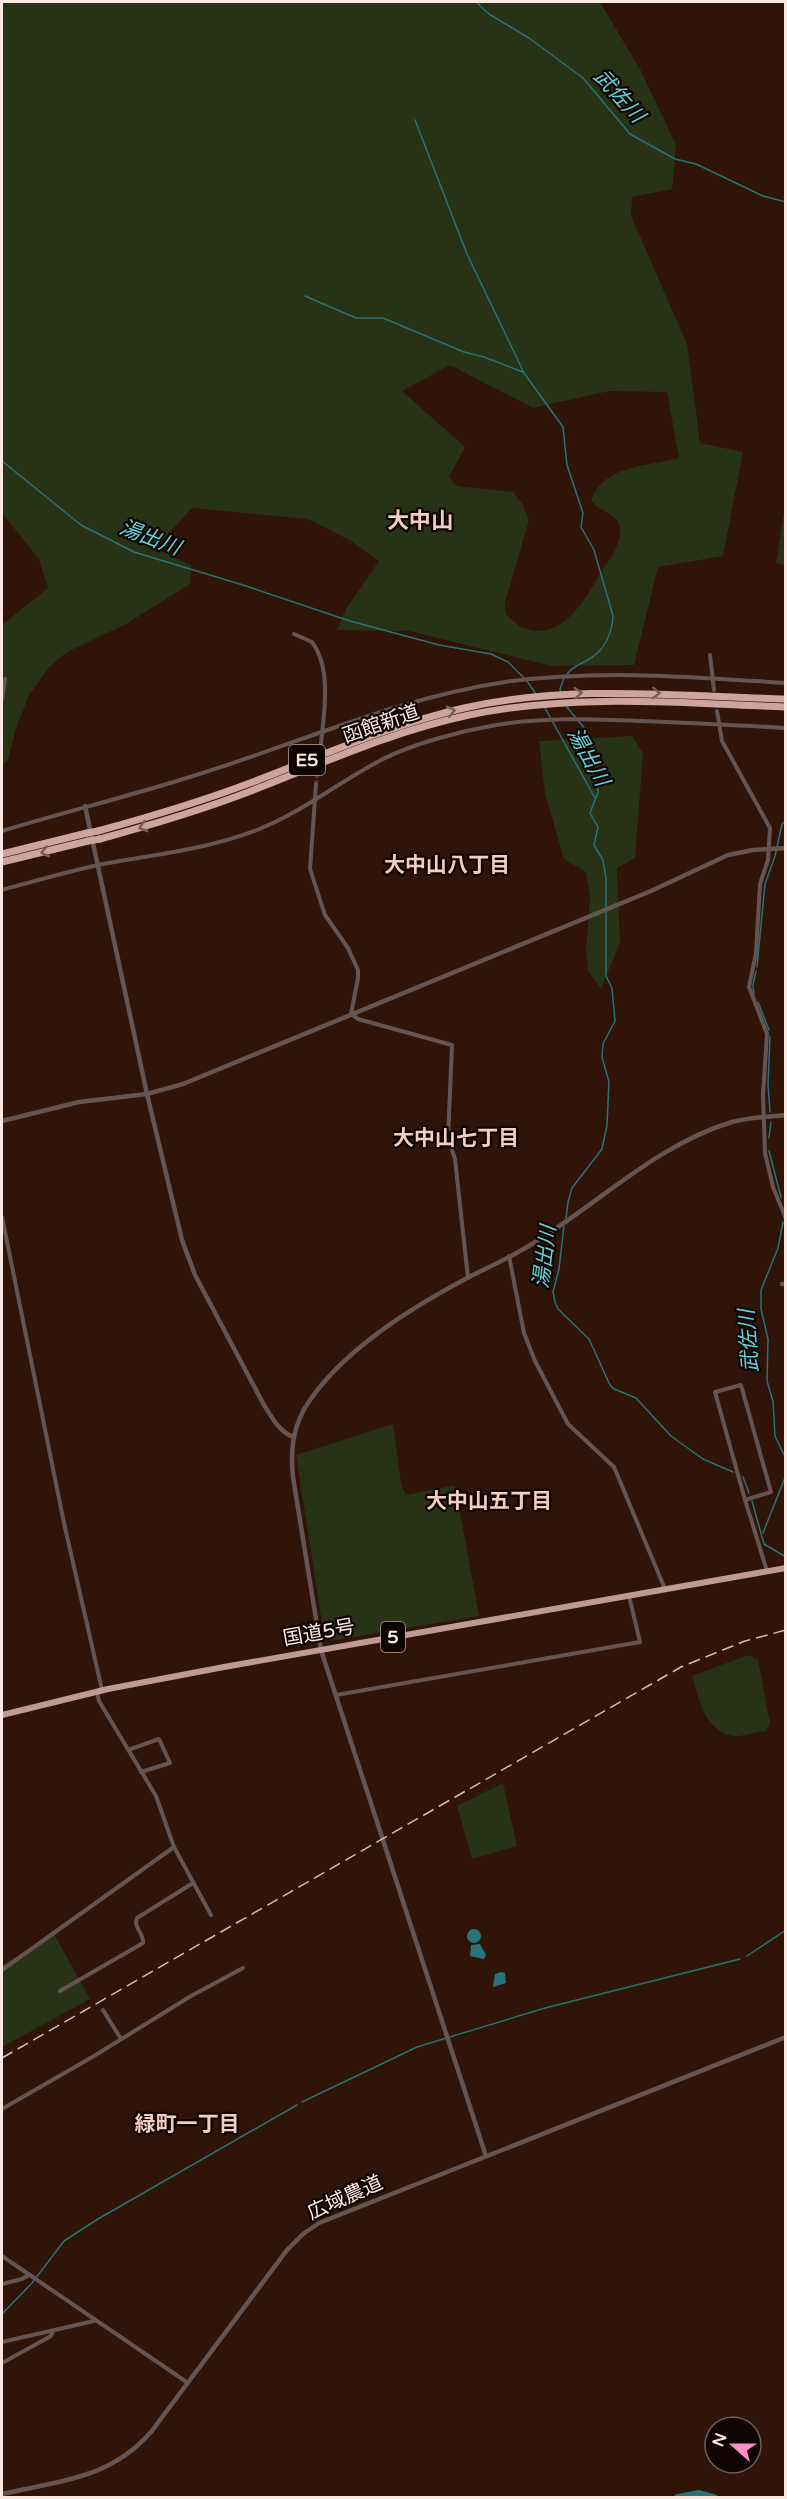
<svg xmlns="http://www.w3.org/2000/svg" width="787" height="2499" font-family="'Varela Round','Noto Sans JP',sans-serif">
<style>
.green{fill:#283316;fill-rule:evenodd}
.water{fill:#277479}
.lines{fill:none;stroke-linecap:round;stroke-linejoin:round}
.stream{stroke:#277479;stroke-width:1.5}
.river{stroke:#277479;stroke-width:8}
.minor-tunnel{stroke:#4e3428;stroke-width:4;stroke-dasharray:4 2;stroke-linecap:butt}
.minor{stroke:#655552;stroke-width:4}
.tertiary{stroke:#655552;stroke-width:4.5}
.trunk{stroke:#be9a92;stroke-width:6}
.motorway{stroke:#cda59c;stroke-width:7}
.rail{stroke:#d3bdb4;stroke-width:1.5;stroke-dasharray:12 6;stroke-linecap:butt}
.motorway-bridge{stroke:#cda59c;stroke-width:7}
.oneway{stroke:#785d57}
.labels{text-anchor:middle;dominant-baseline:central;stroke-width:4.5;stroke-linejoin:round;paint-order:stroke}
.shield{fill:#0f0402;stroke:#b5a49d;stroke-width:1.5}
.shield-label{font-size:18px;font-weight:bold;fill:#fce8e0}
.street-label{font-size:20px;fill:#fce8e0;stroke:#0f0402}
.water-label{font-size:21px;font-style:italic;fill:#61d3dc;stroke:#0f0402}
.neighbourhood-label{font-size:21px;font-weight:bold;fill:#f3cdbd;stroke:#0f0402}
.quarter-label{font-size:22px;font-weight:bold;fill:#f3cdbd;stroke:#0f0402}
</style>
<rect width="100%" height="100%" fill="#2f1407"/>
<g class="green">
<path d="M2,2H600L641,71L676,145L672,189L632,197L631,216L687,344L700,443L743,452L723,556L658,567L634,665L552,666L409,631L337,630L346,609L379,561L351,541L308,519L192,508L155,548L191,565L190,584L126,624L67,652L49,667L29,695L16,728L8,760L2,766V625L48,588L39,559L2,513ZM450,365L533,408L609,391L667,392L679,458C647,467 605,464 591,500C598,512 619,513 620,528C622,544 608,561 600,574C584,601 561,642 524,628C517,626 511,618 506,614L505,603L529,520L523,505L513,492L457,486L449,477L465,447L402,391Z"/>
<polygon points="785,506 785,566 776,563"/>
<polygon points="632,736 643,753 635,858 617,868 620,943 601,988 588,971 586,951 590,897 586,872 564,859 545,793 539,741"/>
<polygon points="393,1424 401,1484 406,1495 455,1485 479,1616 330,1641 324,1636 296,1455"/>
<path d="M748,1655L758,1660L770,1723L766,1731C757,1732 742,1737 733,1736C704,1731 699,1698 692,1676Z"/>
<polygon points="503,1783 517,1846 472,1859 457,1806"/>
<polygon points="54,1934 90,1999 2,2047 2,1965"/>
</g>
<g class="water">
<circle cx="474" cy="1936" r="7"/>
<polygon points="480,1944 486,1955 484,1959 470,1956 471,1945"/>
<polygon points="501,1972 505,1973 506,1983 493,1987 495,1974"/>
</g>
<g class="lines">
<g class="stream">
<polyline points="476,2 489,14 529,38 583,78 630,134 675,159 696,164 763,196 786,202"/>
<path d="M415,120L467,254L524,373L563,427L567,465L583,513L581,527L594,550L613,616C612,633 605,649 591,658C582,664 574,665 567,674"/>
<polyline points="305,296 356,318 383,318 464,352 484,357 523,372"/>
<polyline points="2,461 81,525 134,552 243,585 350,621 439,645 491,654 508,662 527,681 536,694"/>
<polyline points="561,693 560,689 564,678"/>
<polyline points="566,706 586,730 593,743 588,765 597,783 598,792 590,813 598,827 594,845 603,860 606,879 606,976 612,988 615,1021 603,1044 602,1057 609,1082 607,1125 602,1149 572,1188 568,1202 566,1219"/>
<polyline points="545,708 595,798"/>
<polyline points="757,967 765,884 775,856 782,824 786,821"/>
<polyline points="754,995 753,985 756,971"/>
<polyline points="758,1002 769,1030"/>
<polyline points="770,1112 768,1084 770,1037"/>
<polyline points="769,1138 771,1122"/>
<polyline points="769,1151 781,1197"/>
<polyline points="783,1222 778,1248 761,1290 761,1309 768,1339 767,1381 773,1401 775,1436 786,1459"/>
<polyline points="564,1226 559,1269 553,1292 555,1302 558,1309 589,1339 610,1385 614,1389 636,1398 671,1436 703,1459 733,1472"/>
<polyline points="743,1477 749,1493"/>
<polyline points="752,1501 764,1544 786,1557"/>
<polyline points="763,1533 786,1475"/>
<polyline points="747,1956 786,1930"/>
<polyline points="302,2102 417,2047 545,2008 740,1959"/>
<polyline points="2,2314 32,2283 64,2241 98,2219 297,2105"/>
</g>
<polyline class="river" points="678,2498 699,2494 714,2498"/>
<polyline class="minor-tunnel" points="316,784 321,744"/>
<g class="minor">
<path d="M294,634L312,642C332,669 324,713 321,744"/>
<polyline points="710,655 714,690"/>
<polyline points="2,700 5,679"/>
<polyline points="717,711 722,741 770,828 768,860 760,884 756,953 749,987 767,1034 763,1095 765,1153 773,1187 786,1219"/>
<polyline points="316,784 310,869 325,915 348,948 358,970 358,978 351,1014 358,1019 452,1045 448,1138 455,1159 468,1278"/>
<path d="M2,831C65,812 130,796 193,776C297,744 397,698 505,682C599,669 692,677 786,683"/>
<path d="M2,890C35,881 69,871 103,864C154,855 208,849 257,830C303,812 340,781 383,759C415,743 461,731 496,725C544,717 592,719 641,721C689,723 737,725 786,728"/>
<polyline points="2,1217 64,1523 102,1690"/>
<polyline points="509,1256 524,1333 535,1361 568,1424 614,1467 665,1589"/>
<polyline points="745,1500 771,1492 741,1385 715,1392 745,1500 767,1571"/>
<polyline points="336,1695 640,1642 629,1596"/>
<polyline points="128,1750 159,1739 170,1763 141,1772"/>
<polyline points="174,1847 211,1915"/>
<polyline points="2,1970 174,1847 156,1796 99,1701 97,1692"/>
<path d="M60,1991L143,1943C144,1933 133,1928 137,1918L193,1883"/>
<polyline points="103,2010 121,2039"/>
<polyline points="2,2109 94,2056 191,1996 243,1968"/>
<polyline points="2,2256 188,2383"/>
<polyline points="2,2284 22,2279 29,2275"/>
<polyline points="2,2342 94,2321"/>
<polyline points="2,2363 51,2336 53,2331"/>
</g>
<g class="tertiary">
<path d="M85,806L147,1094L182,1240L195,1275L264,1405C272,1418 279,1431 293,1437"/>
<polyline points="2,1121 79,1102 147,1094 183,1084 651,891 728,855 753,850 786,848"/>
<polyline points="782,1284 786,1284"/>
<path d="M486,2156L321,1650L293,1477C290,1449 293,1424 310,1400C347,1347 414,1306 471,1276C489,1267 509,1258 527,1247C595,1207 655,1145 732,1122C749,1117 768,1117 786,1115"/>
<path d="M2,2494C59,2481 110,2479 151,2432L287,2250L303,2234L319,2223L786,2037"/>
</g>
<polyline class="trunk" points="2,1715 108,1689 224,1667 786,1568"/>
<g class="motorway">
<path d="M98,831C149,817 200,802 250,783C321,756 390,725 464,708C571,684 677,696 786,699"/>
<path d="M100,839C151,825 202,810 251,791C323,763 393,731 469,715C575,693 679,703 786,707"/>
<polyline points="2,854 87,833"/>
<polyline points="2,862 88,841"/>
</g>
<polyline class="rail" points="2,2058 681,1667 745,1641 786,1630"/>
<g class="motorway-bridge">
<polyline points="87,833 98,831"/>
<polyline points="88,841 100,839"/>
</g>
</g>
<defs><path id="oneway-chevron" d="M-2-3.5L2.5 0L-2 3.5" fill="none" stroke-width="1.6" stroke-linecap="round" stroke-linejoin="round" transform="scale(1.5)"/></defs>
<g class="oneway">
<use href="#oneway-chevron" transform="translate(578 693) rotate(-3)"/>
<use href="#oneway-chevron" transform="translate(656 693) rotate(2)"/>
<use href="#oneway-chevron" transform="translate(451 711) rotate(-13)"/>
<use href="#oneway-chevron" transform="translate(143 827) rotate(164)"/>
<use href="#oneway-chevron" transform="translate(45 852) rotate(167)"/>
</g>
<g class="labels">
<g class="shield">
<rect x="289" y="745" width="36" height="30" rx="4.5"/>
<rect x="381" y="1622" width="24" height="30" rx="4.5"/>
</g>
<g class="shield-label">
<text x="307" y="760">E5</text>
<text x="393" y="1637">5</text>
</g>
<g class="street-label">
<text transform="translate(381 724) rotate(-19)">函館新道</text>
<text transform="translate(319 1633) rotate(-10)">国道5号</text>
<text transform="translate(345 2198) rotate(-24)">広域農道</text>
</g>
<g class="water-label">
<text transform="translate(619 96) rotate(48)">武佐川</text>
<text transform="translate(150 538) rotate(21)">湯出川</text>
<text transform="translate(588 757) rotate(61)">湯出川</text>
<text transform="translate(545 1257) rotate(-83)">湯出川</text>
<text transform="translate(749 1341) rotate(-94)">武佐川</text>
</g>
<g class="neighbourhood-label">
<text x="447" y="865">大中山八丁目</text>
<text x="456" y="1138">大中山七丁目</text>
<text x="489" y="1501">大中山五丁目</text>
<text x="187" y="2124">緑町一丁目</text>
</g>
<g class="quarter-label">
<text x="420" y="521">大中山</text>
</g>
</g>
<rect width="787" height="2499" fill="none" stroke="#fce8e0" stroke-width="6"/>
<g transform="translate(733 2445) rotate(291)"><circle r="28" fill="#0f0402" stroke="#6e5f5b" stroke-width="1.5"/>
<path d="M0-4.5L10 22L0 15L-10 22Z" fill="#fa8fc6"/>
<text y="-9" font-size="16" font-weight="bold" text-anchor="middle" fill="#fce8e0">N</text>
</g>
</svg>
